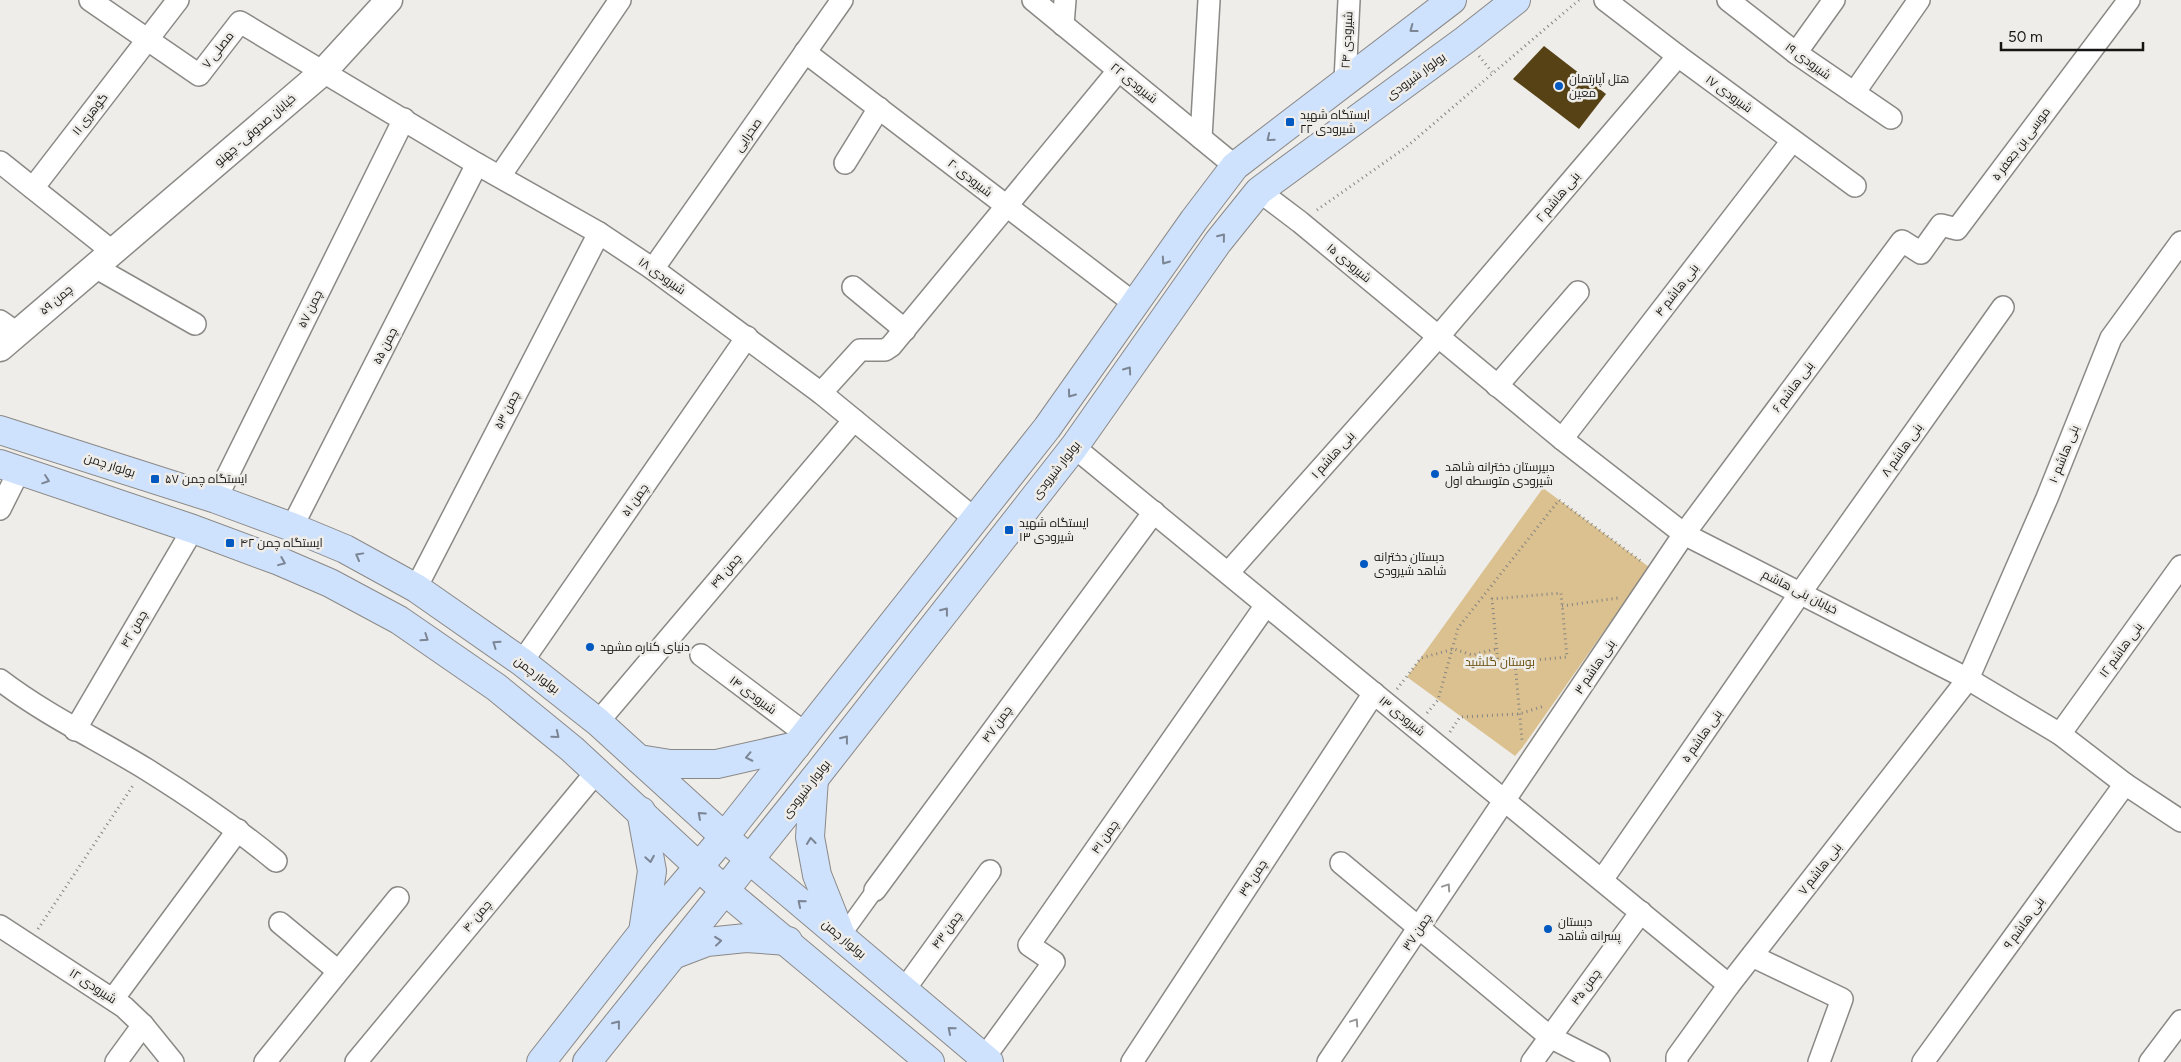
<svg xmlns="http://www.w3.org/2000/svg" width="2181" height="1062" font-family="Figtree,Cairo,sans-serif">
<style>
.green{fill:#dac18f}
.building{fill:#564215}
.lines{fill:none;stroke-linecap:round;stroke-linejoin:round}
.pedestrian-casing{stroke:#8b8986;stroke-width:19}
.minor-casing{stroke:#8b8986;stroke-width:24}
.tertiary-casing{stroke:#8b8986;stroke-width:29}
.secondary-casing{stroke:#8b8986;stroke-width:30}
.path{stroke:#868482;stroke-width:3;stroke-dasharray:1 4;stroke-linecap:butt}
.pedestrian{stroke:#fff;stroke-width:16}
.minor{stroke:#fff;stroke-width:21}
.tertiary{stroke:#fff;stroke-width:26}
.secondary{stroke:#cee1fd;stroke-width:28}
.oneway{stroke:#7b8594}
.oneway2{stroke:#969695}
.poi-dot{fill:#0058c1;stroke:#efede9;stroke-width:2}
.labels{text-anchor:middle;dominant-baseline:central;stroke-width:5;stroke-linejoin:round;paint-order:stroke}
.street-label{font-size:12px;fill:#161514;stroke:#efede9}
.poi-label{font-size:12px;fill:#161514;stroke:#efede9;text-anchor:start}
.park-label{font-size:12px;fill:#694e0c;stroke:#efede9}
</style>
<rect width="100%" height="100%" fill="#efede9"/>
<polygon class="green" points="1543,488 1649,567 1522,748 1515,756 1407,677"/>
<polygon class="building" points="1544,46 1606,94 1579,129 1513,79"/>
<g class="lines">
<defs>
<polyline id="pedestrian" points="841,937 875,890"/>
<g id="minor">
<polyline points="90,0 199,75 240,22 477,164 599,233 653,269 821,393 975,519"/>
<polyline points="1033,0 1235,166"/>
<polyline points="1605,0 1678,56 1855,186"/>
<polyline points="1728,0 1796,53 1891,118"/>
<polyline points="1063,25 1065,0"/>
<polyline points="805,52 1135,304"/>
<polyline points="1796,53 1834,0"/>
<polyline points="1345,81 1349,0"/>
<polyline points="1854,93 1919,0"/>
<polyline points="1201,138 1209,0"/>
<polyline points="0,162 113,252"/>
<polyline points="845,163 879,108"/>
<polyline points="500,176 620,0"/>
<polyline points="33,188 178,0"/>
<polyline points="1259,191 1300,222 1562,439 1684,534 1968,679 2060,734 2125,784 2181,821"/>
<polyline points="95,267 195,324"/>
<polyline points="653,269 842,0"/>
<polyline points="853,287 905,330"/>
<polyline points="0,321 17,333"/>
<polyline points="1497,386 1578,292"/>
<polyline points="821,393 860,350 885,350 891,346 1118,71"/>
<polyline points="1562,439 1792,141"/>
<polyline points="1074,447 1729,985"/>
<polyline points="216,499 404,119"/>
<polyline points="0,509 19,471"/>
<polyline points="292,527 477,164"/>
<polyline points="1228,573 1438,337 1678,56"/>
<polyline points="416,588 599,233"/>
<polyline points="701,655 806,734"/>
<polyline points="522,662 747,337"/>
<path d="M0,680C46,715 97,739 146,769C191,797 235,827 276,861"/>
<polyline points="598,722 854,420"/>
<polyline points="75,730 193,529"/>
<polyline points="2060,734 2181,566"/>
<polyline points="1341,863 1550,1037 1599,1062"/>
<polyline points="1602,880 1801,592 2003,307"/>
<polyline points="875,890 1154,512"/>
<polyline points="280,923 338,971"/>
<polyline points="0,926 124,1007 143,1025 173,1062"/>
<polyline points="1752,956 1842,999 1819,1062"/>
<polyline points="904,990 990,871"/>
<polyline points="113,999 238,830"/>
<polyline points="984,1058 1054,962 1029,945 1266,605"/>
<polyline points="116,1062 143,1025"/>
<polyline points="265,1062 398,898"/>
<polyline points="356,1062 598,770"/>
<polyline points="1132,1062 1374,693"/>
<polyline points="1328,1062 1684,534 1902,241 1921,253 1941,225 1957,229 2129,0"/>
<polyline points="1532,1062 1641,912"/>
<polyline points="1677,1062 1677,1057 1729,985 1968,679 2047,498 2111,338 2181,242"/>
<polyline points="1923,1062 2125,784"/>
<polyline points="2150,1062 2181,1021"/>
</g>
<polyline id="tertiary" points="0,348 323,72 389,0"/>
<g id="secondary">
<polyline points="0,430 216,499 292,527 345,549 416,588 522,662 598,722 750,860 989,1062"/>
<polyline points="0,464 193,529 279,561 330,583 399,620 496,687 572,749 724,890 930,1062"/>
<polyline points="639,759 670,764 717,764 796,746"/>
<polyline points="814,779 810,837 817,875 840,933"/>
<polyline points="641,811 652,871 643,932"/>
<polyline points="673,955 707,942 746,938 788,941"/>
<polyline points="541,1062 643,932 724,837 1047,428 1194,220 1235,166 1452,0"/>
<polyline points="587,1062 814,779 1074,447 1218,242 1259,191 1465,40 1516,0"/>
</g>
</defs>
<use href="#pedestrian" class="pedestrian-casing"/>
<use href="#minor" class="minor-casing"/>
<use href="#tertiary" class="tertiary-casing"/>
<use href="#secondary" class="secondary-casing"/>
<g class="path">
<polyline points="1479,56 1492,72"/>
<polyline points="1317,210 1405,148 1579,0"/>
<polyline points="1562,606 1618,598"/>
<polyline points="1515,662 1567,657 1561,593 1492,599 1498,664 1515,662 1522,740"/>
<polyline points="1397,689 1421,658 1454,649 1472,655 1496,649"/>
<polyline points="1427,713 1438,700 1458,628 1559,500 1642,562"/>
<polyline points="1450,732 1460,717 1519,714 1544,706"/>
<polyline points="38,929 134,784"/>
</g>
<use href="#pedestrian" class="pedestrian"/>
<use href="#minor" class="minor"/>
<use href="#tertiary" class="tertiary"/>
<use href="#secondary" class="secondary"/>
</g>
<defs><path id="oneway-chevron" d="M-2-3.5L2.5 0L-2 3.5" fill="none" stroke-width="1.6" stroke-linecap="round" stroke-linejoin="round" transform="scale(1.25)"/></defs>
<g class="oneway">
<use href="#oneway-chevron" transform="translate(1413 29) rotate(143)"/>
<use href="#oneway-chevron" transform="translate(1270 138) rotate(141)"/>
<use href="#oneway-chevron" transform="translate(1222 237) rotate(-51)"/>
<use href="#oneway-chevron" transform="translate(1165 261) rotate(125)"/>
<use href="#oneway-chevron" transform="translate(1128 370) rotate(-55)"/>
<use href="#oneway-chevron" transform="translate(1071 394) rotate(126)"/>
<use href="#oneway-chevron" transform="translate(46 480) rotate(19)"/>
<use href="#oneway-chevron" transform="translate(359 556) rotate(-151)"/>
<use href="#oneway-chevron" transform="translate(282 562) rotate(22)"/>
<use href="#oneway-chevron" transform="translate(945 611) rotate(-52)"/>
<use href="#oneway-chevron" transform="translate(425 638) rotate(34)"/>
<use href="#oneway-chevron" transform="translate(496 644) rotate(-145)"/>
<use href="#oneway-chevron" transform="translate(556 735) rotate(39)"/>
<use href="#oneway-chevron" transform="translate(845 739) rotate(-52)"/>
<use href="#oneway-chevron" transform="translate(749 757) rotate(168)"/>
<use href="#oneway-chevron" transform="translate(701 815) rotate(-138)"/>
<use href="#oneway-chevron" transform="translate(811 841) rotate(-96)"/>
<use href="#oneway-chevron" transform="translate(650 859) rotate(80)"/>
<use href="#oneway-chevron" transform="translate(801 903) rotate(-140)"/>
<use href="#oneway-chevron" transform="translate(718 941) rotate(-6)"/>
<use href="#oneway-chevron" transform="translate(617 1024) rotate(-52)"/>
<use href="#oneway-chevron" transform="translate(951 1030) rotate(-140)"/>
</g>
<g class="oneway2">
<use href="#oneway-chevron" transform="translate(1447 887) rotate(-56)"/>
<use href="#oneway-chevron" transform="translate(1355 1022) rotate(-56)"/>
</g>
<g class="poi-dot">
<circle cx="1559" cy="86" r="5"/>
<rect x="1285" y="117" width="10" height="10" rx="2.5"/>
<circle cx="1435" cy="474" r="5"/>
<rect x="150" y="474" width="10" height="10" rx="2.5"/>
<rect x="1004" y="525" width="10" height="10" rx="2.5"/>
<rect x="225" y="538" width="10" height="10" rx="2.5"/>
<circle cx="1364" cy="564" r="5"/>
<circle cx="590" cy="647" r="5"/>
<circle cx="1548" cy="929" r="5"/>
</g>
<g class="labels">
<g class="street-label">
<text transform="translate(1347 40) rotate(-87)">شیرودی ۲۴</text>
<text transform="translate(218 50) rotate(-52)">مصلی ۷</text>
<text transform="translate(1808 61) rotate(36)">شیرودی ۱۹</text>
<text transform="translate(1416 76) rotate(-36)">بولوار شیرودی</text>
<text transform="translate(1134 83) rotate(39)">شیرودی ۲۲</text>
<text transform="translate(1729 94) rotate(36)">شیرودی ۱۷</text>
<text transform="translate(90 114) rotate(-52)">گوهری ۱۱</text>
<text transform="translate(255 130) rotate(-41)">خیابان صدوقی- چهنو</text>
<text transform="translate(748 135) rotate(-55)">صحرایی</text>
<text transform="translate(2021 144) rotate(-53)">موسی بن جعفر ۵</text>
<text transform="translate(970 178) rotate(38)">شیرودی ۲۰</text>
<text transform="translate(1558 197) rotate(-50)">بنی هاشم ۲</text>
<text transform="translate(1349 263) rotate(40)">شیرودی ۱۵</text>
<text transform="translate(662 276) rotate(35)">شیرودی ۱۸</text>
<text transform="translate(1677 290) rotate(-52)">بنی هاشم ۴</text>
<text transform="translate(56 300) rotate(-40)">چمن ۵۹</text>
<text transform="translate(310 309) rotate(-64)">چمن ۵۷</text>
<text transform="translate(385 346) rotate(-63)">چمن ۵۵</text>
<text transform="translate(1793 387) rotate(-53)">بنی هاشم ۶</text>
<text transform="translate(507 410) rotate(-63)">چمن ۵۳</text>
<text transform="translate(1902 450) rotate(-55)">بنی هاشم ۸</text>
<text transform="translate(2064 454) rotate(-68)">بنی هاشم ۱۰</text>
<text transform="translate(1333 455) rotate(-48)">بنی هاشم ۱</text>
<text transform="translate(110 465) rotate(18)">بولوار چمن</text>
<text transform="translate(1056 470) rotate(-52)">بولوار شیرودی</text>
<text transform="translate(635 500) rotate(-55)">چمن ۵۱</text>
<text transform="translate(726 571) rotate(-50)">چمن ۴۹</text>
<text transform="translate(1800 592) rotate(27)">خیابان بنی هاشم</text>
<text transform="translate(134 629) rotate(-60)">چمن ۴۲</text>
<text transform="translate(2121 650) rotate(-54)">بنی هاشم ۱۲</text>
<text transform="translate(1595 667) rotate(-56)">بنی هاشم ۳</text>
<text transform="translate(537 675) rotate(37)">بولوار چمن</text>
<text transform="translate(753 695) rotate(37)">شیرودی ۱۴</text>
<text transform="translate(1402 716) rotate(39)">شیرودی ۱۳</text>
<text transform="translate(997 724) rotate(-54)">چمن ۴۷</text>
<text transform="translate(1702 736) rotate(-55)">بنی هاشم ۵</text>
<text transform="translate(806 789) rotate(-52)">بولوار شیرودی</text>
<text transform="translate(1105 837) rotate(-55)">چمن ۴۱</text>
<text transform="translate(1820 869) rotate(-52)">بنی هاشم ۷</text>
<text transform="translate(1253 878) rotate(-57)">چمن ۳۹</text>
<text transform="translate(477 916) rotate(-50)">چمن ۴۰</text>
<text transform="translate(2024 923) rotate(-54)">بنی هاشم ۹</text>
<text transform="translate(947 930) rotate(-54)">چمن ۴۳</text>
<text transform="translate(1417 932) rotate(-56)">چمن ۳۷</text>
<text transform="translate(844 939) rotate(40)">بولوار چمن</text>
<text transform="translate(93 986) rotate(33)">شیرودی ۱۲</text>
<text transform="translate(1586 987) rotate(-54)">چمن ۳۵</text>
</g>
<g class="poi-label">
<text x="1569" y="79">هتل آپارتمان<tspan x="1569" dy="14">معین</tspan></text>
<text x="1300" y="115">ایستگاه شهید<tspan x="1300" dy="14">شیرودی ۲۲</tspan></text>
<text x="1445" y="467">دبیرستان دخترانه شاهد<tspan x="1445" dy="14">شیرودی متوسطه اول</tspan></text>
<text x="165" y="479">ایستگاه چمن ۵۷</text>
<text x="1019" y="523">ایستگاه شهید<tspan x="1019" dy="14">شیرودی ۱۳</tspan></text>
<text x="240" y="543">ایستگاه چمن ۴۲</text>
<text x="1374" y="557">دبستان دخترانه<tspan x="1374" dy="14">شاهد شیرودی</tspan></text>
<text x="600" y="647">دنیای کناره مشهد</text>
<text x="1558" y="922">دبستان<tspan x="1558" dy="14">پسرانه شاهد</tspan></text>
</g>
<g class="park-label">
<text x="1500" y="662">بوستان گلشید</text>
</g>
</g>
<path d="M2001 42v8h142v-8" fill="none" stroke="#161514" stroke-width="2.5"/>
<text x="2008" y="42" font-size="15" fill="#161514" stroke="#efede9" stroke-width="4" paint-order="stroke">50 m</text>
</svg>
